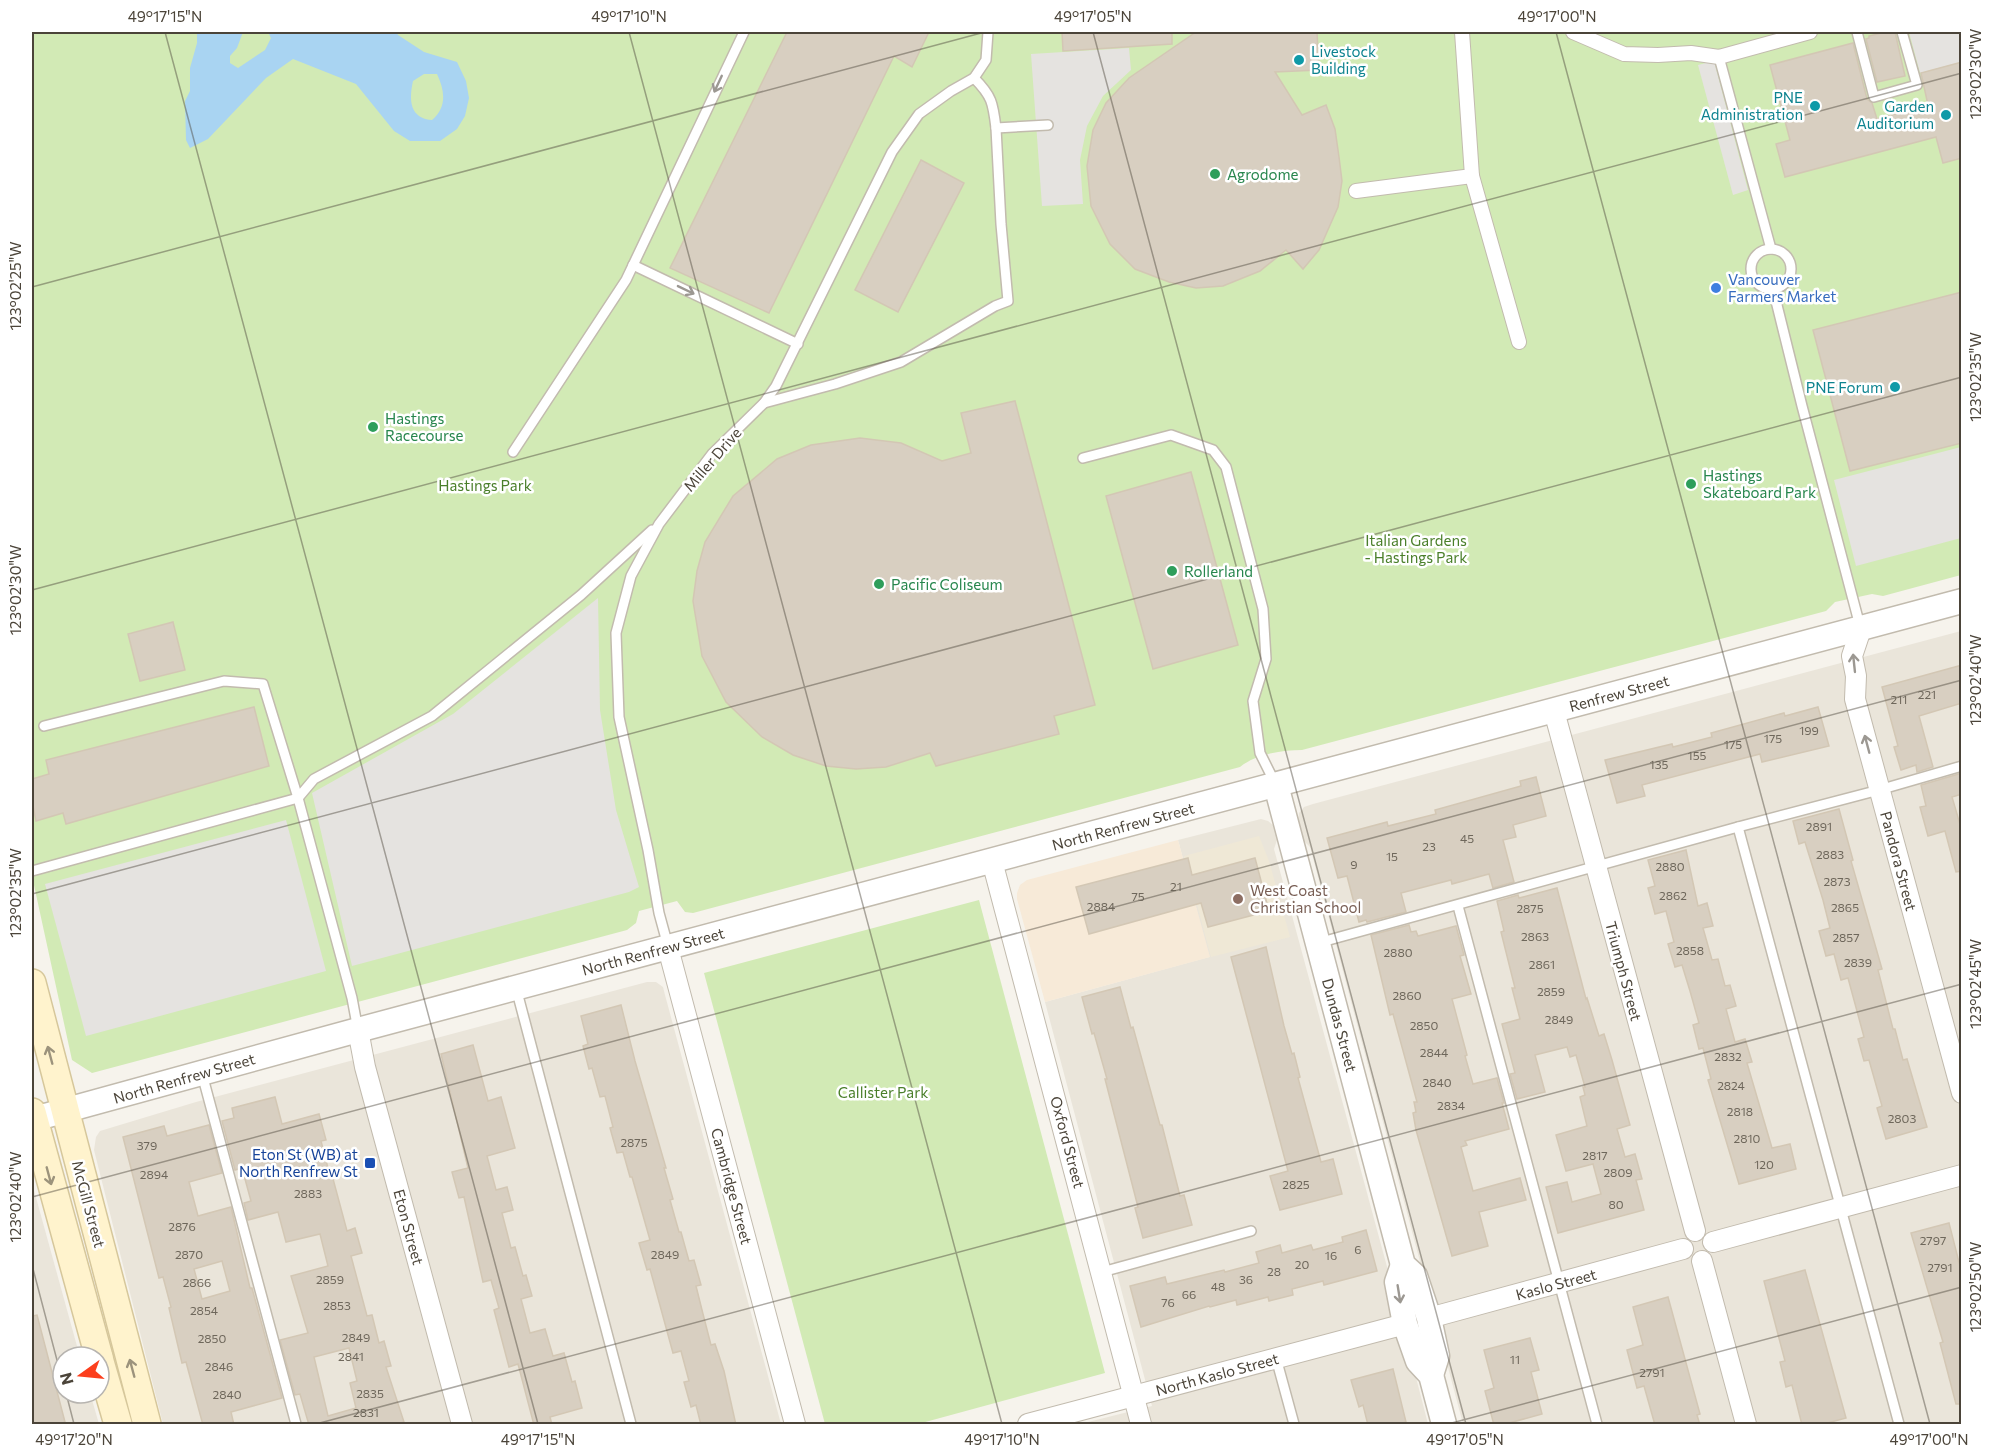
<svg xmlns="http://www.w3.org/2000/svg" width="1993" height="1456" font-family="Commissioner,sans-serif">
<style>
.residential{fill:#eae5da}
.commercial{fill:#f7ead8}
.education{fill:#efe8d6}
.park{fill:#d2eab5}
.parking{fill:#e5e3e0}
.water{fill:#a9d4f2;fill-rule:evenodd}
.building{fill:#d8cfc1;stroke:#d3c7b4;stroke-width:1.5;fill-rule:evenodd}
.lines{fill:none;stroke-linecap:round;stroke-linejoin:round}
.service-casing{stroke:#c2bbae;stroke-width:12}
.pedestrian-casing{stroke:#c2bbae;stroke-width:16}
.minor-casing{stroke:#c2bbae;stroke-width:22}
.tertiary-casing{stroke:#c2bbae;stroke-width:27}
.secondary-casing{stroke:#d6c79b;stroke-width:30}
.service{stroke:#fff;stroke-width:9}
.pedestrian{stroke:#fff;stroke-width:14}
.minor{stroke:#fff;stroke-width:20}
.tertiary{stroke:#fff;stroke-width:24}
.secondary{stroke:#fff3cd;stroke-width:27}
.oneway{stroke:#9c9892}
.oneway2{stroke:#9c937c}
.ticks{fill:none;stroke:#4b4439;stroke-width:1.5;stroke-opacity:0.45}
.culture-dot{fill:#0f9aa8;stroke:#fff;stroke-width:2}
.leisure-dot{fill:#2e9e5b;stroke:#fff;stroke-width:2}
.shop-dot{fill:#3f7fe0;stroke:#fff;stroke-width:2}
.education-dot{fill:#8d6e63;stroke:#fff;stroke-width:2}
.transit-dot{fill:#1a4fb4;stroke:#fff;stroke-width:2}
.labels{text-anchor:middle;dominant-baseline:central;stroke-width:5;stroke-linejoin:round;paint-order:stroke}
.number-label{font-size:12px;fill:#6e675b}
.culture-label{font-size:15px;fill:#0d838f;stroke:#fff;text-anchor:end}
.leisure-label{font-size:15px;fill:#27864d;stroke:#fff;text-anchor:start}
.shop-label{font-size:15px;fill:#366cbe;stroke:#fff;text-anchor:start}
.street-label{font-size:15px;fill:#4b4439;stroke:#fff}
.park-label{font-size:15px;fill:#4a7f2a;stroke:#fff}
.education-label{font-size:15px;fill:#785e54;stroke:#fff;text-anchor:start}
.transit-label{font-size:15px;fill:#164399;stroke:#fff;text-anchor:end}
.neatline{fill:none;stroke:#4b4439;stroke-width:2}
.ticks-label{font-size:15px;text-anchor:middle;fill:#4b4439}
</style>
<rect width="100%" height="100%" fill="#f6f3ec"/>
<g class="residential">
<polygon points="1961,631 1961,1424 1463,1424 1310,847 1302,839 1298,823 1299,813 1304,807 1313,804"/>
<polygon points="1261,819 1268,821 1274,826 1278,837 1274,849 1396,1300 1428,1424 1080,1424 1152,1406 1045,1002 1209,957 1178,840"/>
<polygon points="647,982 656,982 663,987 665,995 781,1424 163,1424 94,1150 96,1137 100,1131 196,1102"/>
<polygon points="32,1183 80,1357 63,1357 63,1393 90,1393 99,1424 32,1424"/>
</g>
<polygon class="commercial" points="1178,840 1210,957 1045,1002 1017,899 1017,893 1020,885 1027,880"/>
<polygon class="education" points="1259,836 1269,861 1290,937 1211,957 1184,856"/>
<g class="park">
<path d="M32,32H1961V575L1883,596L1872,594L1835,602L1826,611L1811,615L1302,750C1282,750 1256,754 1240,767L693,913L685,912L677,901L639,911L636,923L627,930L92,1073L72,1060L32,876Z"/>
<polygon points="979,900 1105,1373 918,1424 825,1424 704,973"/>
</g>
<g class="parking">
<polygon points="1909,32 1961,32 1961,62 1920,73"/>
<polygon points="1129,48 1131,70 1103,96 1087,126 1080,160 1083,204 1042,206 1031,54"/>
<polygon points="1714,61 1748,190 1733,195 1698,65"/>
<polygon points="1961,447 1961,538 1856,566 1834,480"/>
<polygon points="598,598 600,710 616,810 639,887 629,892 352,966 312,793 453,714"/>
<polygon points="286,820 326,971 86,1036 45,884"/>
</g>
<path class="water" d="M197,32H243L237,48L230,56V63L238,68L265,50L271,38L268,32H396L398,35L424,52L457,62L466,81L469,98L465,116L457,129L440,141H410L394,131L356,84L293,59L266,78L208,139L190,148L186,140L185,101L190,91V68L197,43ZM424,74H437C445,91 447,107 432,120C409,118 409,99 413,81Z"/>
<g class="building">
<polygon points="787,32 929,32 912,67 894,56 769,313 670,268"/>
<polygon points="1062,32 1172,32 1172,44 1063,51"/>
<polygon points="1196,32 1317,32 1319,70 1275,72 1302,115 1326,105 1335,129 1339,157 1342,181 1338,207 1319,250 1303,269 1286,250 1260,271 1223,286 1196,288 1169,282 1135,269 1110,244 1091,206 1087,166 1093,130 1106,103 1129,78"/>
<polygon points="1885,32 1895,32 1905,76 1877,82 1866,39 1869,38 1869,36"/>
<polygon points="1853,43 1867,99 1872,103 1877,119 1928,105 1921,73 1962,62 1962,158 1943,163 1936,137 1785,177 1776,144 1790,140 1770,65"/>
<polygon points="921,160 964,183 898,312 855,290"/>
<polygon points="1962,292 1962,443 1850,471 1813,330"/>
<polygon points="1015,401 1095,705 1054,716 1059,734 936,766 930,753 886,767 856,769 826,766 793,755 762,737 726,702 702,656 693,601 697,571 705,542 733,496 777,459 811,445 860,438 901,443 942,461 971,453 961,413"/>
<polygon points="1191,472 1238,645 1153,669 1106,496"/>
<polygon points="173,622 185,670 140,681 128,634"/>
<polygon points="1962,665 1962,703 1919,716 1933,767 1917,772 1916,765 1901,770 1894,747 1898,746 1882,687"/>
<polygon points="254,707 269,766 66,824 63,813 36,821 32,801 32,779 49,774 46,760"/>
<polygon points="1818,707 1829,746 1762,762 1760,754 1642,785 1645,796 1617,803 1605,760 1672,744 1673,747 1712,737 1711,733 1784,713 1785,716"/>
<polygon points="1962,773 1962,794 1952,797 1962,831 1962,871 1956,872 1945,831 1928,836 1920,807 1926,806 1921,785"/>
<polygon points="1536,777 1546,816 1513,825 1516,837 1503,840 1514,882 1493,888 1489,874 1452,884 1451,880 1401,893 1406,912 1367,922 1366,920 1359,922 1347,876 1338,878 1327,838 1387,822 1388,826 1436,814 1435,810 1521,786 1520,781"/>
<polygon points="1839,809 1853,860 1851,861 1882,969 1878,970 1893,1029 1895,1029 1903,1060 1907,1059 1927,1127 1886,1139 1877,1108 1882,1106 1869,1060 1864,1061 1858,1039 1864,1037 1848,978 1841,980 1834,954 1826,956 1819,931 1830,928 1823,900 1805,842 1799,844 1793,821"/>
<polygon points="1686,850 1698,906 1707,903 1713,926 1703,928 1712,960 1718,959 1725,986 1730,985 1736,1006 1726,1009 1735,1042 1745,1039 1752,1062 1747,1063 1772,1148 1790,1144 1796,1169 1739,1184 1708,1080 1711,1079 1703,1048 1699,1049 1693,1025 1699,1023 1690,991 1682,965 1675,967 1668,944 1674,942 1666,911 1655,914 1648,888 1655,886 1648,860"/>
<polygon points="1188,858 1192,875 1255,858 1269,911 1208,927 1201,903 1089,934 1076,887"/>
<polygon points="1557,888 1586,999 1587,998 1599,1036 1604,1034 1612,1060 1630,1125 1617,1129 1625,1157 1635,1154 1642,1179 1636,1180 1644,1210 1558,1233 1546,1187 1567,1182 1572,1202 1601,1194 1593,1164 1566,1171 1556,1135 1587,1126 1580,1097 1585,1095 1583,1087 1585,1087 1576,1055 1570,1057 1567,1047 1535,1055 1545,1092 1517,1099 1510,1074 1515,1073 1502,1024 1520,1019 1512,988 1515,988 1501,932 1504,931 1497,901 1518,895 1519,898"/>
<polygon points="1409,925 1411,932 1416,931 1418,936 1456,926 1464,955 1460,956 1471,994 1452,999 1467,1055 1465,1056 1473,1084 1497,1078 1504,1103 1502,1103 1509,1129 1465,1141 1467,1145 1461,1147 1473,1191 1520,1178 1526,1200 1479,1212 1488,1246 1452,1256 1416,1130 1413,1113 1416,1112 1414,1102 1417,1102 1393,1014 1390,1015 1371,935"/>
<polygon points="1266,947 1284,1026 1292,1054 1294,1053 1300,1077 1298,1078 1321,1162 1333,1159 1342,1194 1280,1210 1270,1176 1288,1171 1231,957"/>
<polygon points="1120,987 1131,1028 1133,1027 1160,1125 1162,1125 1180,1196 1184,1195 1192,1225 1143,1238 1135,1208 1138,1207 1105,1079 1107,1079 1094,1033 1092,1034 1082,997"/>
<polygon points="621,1005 635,1061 666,1168 664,1168 673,1199 670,1200 679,1232 681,1232 689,1261 694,1260 701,1285 696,1286 703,1314 711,1345 715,1344 724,1371 736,1425 701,1425 696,1405 691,1407 684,1382 689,1381 681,1351 673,1353 650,1269 647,1270 639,1243 650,1240 632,1177 630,1177 623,1152 617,1153 610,1128 613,1127 605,1096 600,1097 592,1068 589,1069 583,1046 588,1044 581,1016"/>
<polygon points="473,1045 488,1101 501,1097 515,1148 487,1156 496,1190 507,1187 513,1210 502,1213 511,1248 515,1247 523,1276 526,1275 532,1296 521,1299 530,1333 545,1329 553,1356 564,1353 572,1382 575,1381 582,1408 550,1417 552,1425 534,1425 518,1364 509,1367 494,1310 499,1308 491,1280 483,1282 464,1197 459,1198 452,1172 468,1168 441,1054"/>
<path d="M275,1097L282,1124L319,1114L326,1140L321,1141L330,1176L332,1175L347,1231L355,1228L362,1253L351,1256L367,1316L372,1315L379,1343L384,1341L391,1366L386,1367L404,1422L395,1425H309L300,1394L295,1395L280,1340L308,1333L291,1276L328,1266L320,1234L286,1242L278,1212L248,1220L244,1203L251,1201L242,1168L235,1170L222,1121L234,1118L232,1108ZM349,1348L357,1381L350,1383L356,1408L328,1416L314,1357Z"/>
<path d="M209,1125L222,1173L189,1182L198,1216L231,1207L250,1288H252L282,1398L231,1412L234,1425H203L186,1362L182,1363L169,1308L171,1307L163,1277L159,1278L123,1137L164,1126L167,1136ZM222,1261L230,1291L202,1299L194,1269Z"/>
<polygon points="1949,1223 1962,1274 1962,1404 1956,1404 1940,1343 1943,1342 1911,1233"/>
<polygon points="1366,1230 1377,1271 1324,1285 1323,1281 1292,1289 1293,1295 1269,1301 1268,1297 1237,1305 1236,1300 1210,1307 1209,1306 1141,1327 1130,1286 1165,1277 1167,1284 1224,1270 1225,1272 1259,1263 1256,1252 1280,1245 1282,1253 1311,1245 1313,1250 1343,1242 1342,1237"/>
<polygon points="1805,1270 1846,1418 1820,1425 1802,1425 1792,1385 1786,1387 1780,1362 1785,1361 1764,1281"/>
<polygon points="1668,1297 1700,1414 1697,1415 1700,1425 1655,1425 1644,1386 1637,1388 1627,1350 1643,1345 1633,1307"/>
<polygon points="37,1315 65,1422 57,1425 32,1425 32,1316"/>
<polygon points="1530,1338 1539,1370 1531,1372 1542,1414 1502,1425 1494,1425 1485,1391 1494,1388 1484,1350"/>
<polygon points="1393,1369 1406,1422 1396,1425 1368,1425 1363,1405 1359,1407 1351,1380"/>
</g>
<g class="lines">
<defs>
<g id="service">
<polyline points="1857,32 1874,97 1917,85 1902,32"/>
<polyline points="1719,57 1771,249"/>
<path d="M974,78C992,96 993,103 996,128L1048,125"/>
<circle cx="1771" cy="269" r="20"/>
<polyline points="633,265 798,344"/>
<polyline points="1773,289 1802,406 1860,626"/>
<polyline points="764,403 835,384 901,362 995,306 1008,301 1001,224 996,128"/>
<polyline points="513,452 626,280 744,32"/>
<polyline points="1083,458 1171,435 1213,450 1226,467 1263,609 1266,659 1253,701 1260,753 1275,783"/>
<polyline points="44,726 224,681 263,684 298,798 352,998 358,1030"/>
<polyline points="1738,827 1899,1424"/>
<polyline points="32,871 298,798 314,779 432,716 581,595 652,530"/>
<polyline points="1458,906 1597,1424"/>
<polyline points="1318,943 1738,827 1879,790 1962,766"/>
<polyline points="668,946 659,913 648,850 619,717 616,633 631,576 659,524 712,454 764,403 776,386 892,152 919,114 951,91 974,78 986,60 988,32"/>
<polyline points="516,988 631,1424"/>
<polyline points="202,1074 296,1424"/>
<polyline points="1102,1272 1251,1231"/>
<polyline points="1276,1358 1294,1424"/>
</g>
<g id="pedestrian">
<polyline points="1573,32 1624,54 1658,55 1691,53 1719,57 1810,32"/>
<polyline points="1472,176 1519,342"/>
<polyline points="1356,191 1472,176 1462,32"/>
</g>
<g id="minor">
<polyline points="1861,629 1852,656 1856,676 1855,699 1962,1093"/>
<polyline points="1554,711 1695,1231"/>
<polyline points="992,861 1141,1424"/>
<polyline points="668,948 795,1424"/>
<polyline points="358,1030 365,1067 462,1424"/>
<polyline points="1713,1242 1962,1175"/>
<polyline points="1702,1261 1746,1424"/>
<polyline points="1429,1318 1683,1249"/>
<polyline points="1028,1424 1405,1324"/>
</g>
<g id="tertiary">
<polyline points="1276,785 1403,1265 1415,1276 1429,1318 1437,1356 1431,1375"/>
<polyline points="34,1119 358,1030 1962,601"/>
<polyline points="1403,1265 1397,1282 1405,1324 1418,1361 1431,1375 1444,1424"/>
</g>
<g id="secondary">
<polyline points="32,983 147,1424"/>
<polyline points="32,1112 99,1357"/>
<polyline points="99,1358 118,1424"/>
</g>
</defs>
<use href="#service" class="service-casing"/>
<use href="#pedestrian" class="pedestrian-casing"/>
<use href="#minor" class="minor-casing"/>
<use href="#tertiary" class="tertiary-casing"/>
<use href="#secondary" class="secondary-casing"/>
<use href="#service" class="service"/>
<use href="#pedestrian" class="pedestrian"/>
<use href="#minor" class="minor"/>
<use href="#tertiary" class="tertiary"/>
<use href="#secondary" class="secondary"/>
</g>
<defs><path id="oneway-shaft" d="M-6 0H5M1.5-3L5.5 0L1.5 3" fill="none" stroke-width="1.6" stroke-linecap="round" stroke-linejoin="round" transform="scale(1.5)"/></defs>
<g class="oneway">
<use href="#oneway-shaft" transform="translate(718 84) rotate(115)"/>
<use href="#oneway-shaft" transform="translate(686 290) rotate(26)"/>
<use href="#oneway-shaft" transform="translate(1854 663) rotate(-96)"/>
<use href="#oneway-shaft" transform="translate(1867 744) rotate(-105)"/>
<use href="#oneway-shaft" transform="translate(1399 1294) rotate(81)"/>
</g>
<g class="oneway2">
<use href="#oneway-shaft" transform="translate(50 1055) rotate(-105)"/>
<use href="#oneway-shaft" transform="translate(49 1176) rotate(75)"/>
<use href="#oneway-shaft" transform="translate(132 1368) rotate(-105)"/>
</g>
<path class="ticks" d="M165,32L538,1424M629,32L1002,1424M1093,32L1466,1424M1556,32L1930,1424M32,287L985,32M32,590L1962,73M32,894L1962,377M32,1197L1962,680M32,1265L63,1383M66,1393L74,1424M316,1424L1962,984M1448,1424L1962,1287"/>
<g class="culture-dot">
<circle cx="1299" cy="60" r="6"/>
<circle cx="1815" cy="106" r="6"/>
<circle cx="1946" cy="115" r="6"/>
<circle cx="1895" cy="387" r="6"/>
</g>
<g class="leisure-dot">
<circle cx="1215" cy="174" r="6"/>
<circle cx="373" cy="427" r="6"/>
<circle cx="1691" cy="484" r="6"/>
<circle cx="1172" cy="571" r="6"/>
<circle cx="879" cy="584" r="6"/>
</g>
<circle class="shop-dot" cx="1716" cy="288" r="6"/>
<circle class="education-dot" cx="1238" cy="899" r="6"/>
<rect class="transit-dot" x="364" y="1157" width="12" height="12" rx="3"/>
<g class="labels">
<g class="number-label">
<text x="1927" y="694">221</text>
<text x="1899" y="699">211</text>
<text x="1809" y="730">199</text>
<text x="1773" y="738">175</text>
<text x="1733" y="744">175</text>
<text x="1697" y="755">155</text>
<text x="1659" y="764">135</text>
<text x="1819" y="826">2891</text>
<text x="1467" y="838">45</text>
<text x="1429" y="846">23</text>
<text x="1830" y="854">2883</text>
<text x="1392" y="856">15</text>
<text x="1354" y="864">9</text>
<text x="1670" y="866">2880</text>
<text x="1837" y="881">2873</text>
<text x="1176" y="886">21</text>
<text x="1673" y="895">2862</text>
<text x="1138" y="896">75</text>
<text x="1101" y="906">2884</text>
<text x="1845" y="907">2865</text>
<text x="1530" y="908">2875</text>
<text x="1535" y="936">2863</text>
<text x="1846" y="937">2857</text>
<text x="1690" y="950">2858</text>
<text x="1398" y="952">2880</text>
<text x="1858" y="962">2839</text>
<text x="1542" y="964">2861</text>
<text x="1551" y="991">2859</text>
<text x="1407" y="995">2860</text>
<text x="1559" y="1019">2849</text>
<text x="1424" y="1025">2850</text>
<text x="1434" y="1052">2844</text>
<text x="1728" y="1056">2832</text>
<text x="1437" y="1082">2840</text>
<text x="1731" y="1085">2824</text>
<text x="1451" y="1105">2834</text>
<text x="1740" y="1111">2818</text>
<text x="1902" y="1118">2803</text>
<text x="1747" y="1138">2810</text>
<text x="634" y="1142">2875</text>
<text x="147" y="1145">379</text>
<text x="1595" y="1155">2817</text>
<text x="1764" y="1164">120</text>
<text x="1618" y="1172">2809</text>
<text x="154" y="1174">2894</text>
<text x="1296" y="1184">2825</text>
<text x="308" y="1193">2883</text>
<text x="1616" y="1204">80</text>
<text x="182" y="1226">2876</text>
<text x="1933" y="1240">2797</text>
<text x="1358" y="1249">6</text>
<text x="189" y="1254">2870</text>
<text x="665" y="1254">2849</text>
<text x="1331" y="1255">16</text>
<text x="1302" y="1264">20</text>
<text x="1940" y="1267">2791</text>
<text x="1274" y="1271">28</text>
<text x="330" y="1279">2859</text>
<text x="1246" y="1279">36</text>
<text x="197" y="1282">2866</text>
<text x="1218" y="1286">48</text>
<text x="1189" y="1294">66</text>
<text x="1168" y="1302">76</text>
<text x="337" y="1305">2853</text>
<text x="204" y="1310">2854</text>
<text x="356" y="1337">2849</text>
<text x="212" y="1338">2850</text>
<text x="351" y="1356">2841</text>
<text x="1515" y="1359">11</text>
<text x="219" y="1366">2846</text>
<text x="1652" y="1372">2791</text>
<text x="370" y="1393">2835</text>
<text x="227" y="1394">2840</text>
<text x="366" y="1412">2831</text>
</g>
<g class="culture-label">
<text x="1311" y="51" text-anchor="start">Livestock<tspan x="1311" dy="17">Building</tspan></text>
<text x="1803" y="97">PNE<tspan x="1803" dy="17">Administration</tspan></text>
<text x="1934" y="106">Garden<tspan x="1934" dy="17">Auditorium</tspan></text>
<text x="1883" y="387">PNE Forum</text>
</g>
<g class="leisure-label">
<text x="1227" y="174">Agrodome</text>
<text x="385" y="418">Hastings<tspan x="385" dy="17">Racecourse</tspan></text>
<text x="1703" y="475">Hastings<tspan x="1703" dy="17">Skateboard Park</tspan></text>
<text x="1184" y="571">Rollerland</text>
<text x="891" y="584">Pacific Coliseum</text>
</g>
<g class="shop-label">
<text x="1728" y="279">Vancouver<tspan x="1728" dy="17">Farmers Market</tspan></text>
</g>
<g class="street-label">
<text transform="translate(712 459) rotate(-49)">Miller Drive</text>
<text transform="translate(1619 693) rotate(-15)">Renfrew Street</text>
<text transform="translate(1123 826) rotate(-15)">North Renfrew Street</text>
<text transform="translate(1899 861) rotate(75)">Pandora Street</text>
<text transform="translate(653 951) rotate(-15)">North Renfrew Street</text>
<text transform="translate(1624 971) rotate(75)">Triumph Street</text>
<text transform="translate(1340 1025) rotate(75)">Dundas Street</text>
<text transform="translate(184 1078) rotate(-16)">North Renfrew Street</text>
<text transform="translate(1068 1142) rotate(75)">Oxford Street</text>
<text transform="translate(732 1186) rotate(75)">Cambridge Street</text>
<text transform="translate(89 1204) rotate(75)">McGill Street</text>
<text transform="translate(409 1227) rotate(75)">Eton Street</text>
<text transform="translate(1556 1284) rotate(-15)">Kaslo Street</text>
<text transform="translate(1217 1374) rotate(-15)">North Kaslo Street</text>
</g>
<g class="park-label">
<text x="485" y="485">Hastings Park</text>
<text x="1416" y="540">Italian Gardens<tspan x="1416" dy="17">- Hastings Park</tspan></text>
<text x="883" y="1092">Callister Park</text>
</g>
<g class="education-label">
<text x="1250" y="890">West Coast<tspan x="1250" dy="17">Christian School</tspan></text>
</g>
<g class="transit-label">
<text x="358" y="1154">Eton St (WB) at<tspan x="358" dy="17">North Renfrew St</tspan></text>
</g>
</g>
<rect width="1993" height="1456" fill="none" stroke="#ffffff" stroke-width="66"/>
<g transform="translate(81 1375) rotate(255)"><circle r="28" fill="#ffffff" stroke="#b7b4b0" stroke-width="1.5"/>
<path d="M0-4.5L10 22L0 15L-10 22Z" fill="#fc3f1d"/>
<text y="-9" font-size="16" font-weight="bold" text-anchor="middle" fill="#4b4439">N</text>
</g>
<rect x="33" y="33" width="1927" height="1390" class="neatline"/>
<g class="ticks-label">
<text x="165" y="22">49°17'15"N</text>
<text x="629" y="22">49°17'10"N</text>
<text x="1093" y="22">49°17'05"N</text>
<text x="1557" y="22">49°17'00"N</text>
<text transform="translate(1976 74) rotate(-90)" y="5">123°02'30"W</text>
<text transform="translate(16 286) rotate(-90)" y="5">123°02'25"W</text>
<text transform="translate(1976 377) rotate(-90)" y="5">123°02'35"W</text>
<text transform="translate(16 590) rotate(-90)" y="5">123°02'30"W</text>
<text transform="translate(1976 680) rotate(-90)" y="5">123°02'40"W</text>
<text transform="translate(16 893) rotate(-90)" y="5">123°02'35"W</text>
<text transform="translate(1976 984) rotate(-90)" y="5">123°02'45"W</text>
<text transform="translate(16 1197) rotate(-90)" y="5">123°02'40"W</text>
<text transform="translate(1976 1287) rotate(-90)" y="5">123°02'50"W</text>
<text x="74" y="1445">49°17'20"N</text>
<text x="538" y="1445">49°17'15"N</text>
<text x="1002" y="1445">49°17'10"N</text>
<text x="1465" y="1445">49°17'05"N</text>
<text x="1929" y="1445">49°17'00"N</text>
</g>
</svg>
